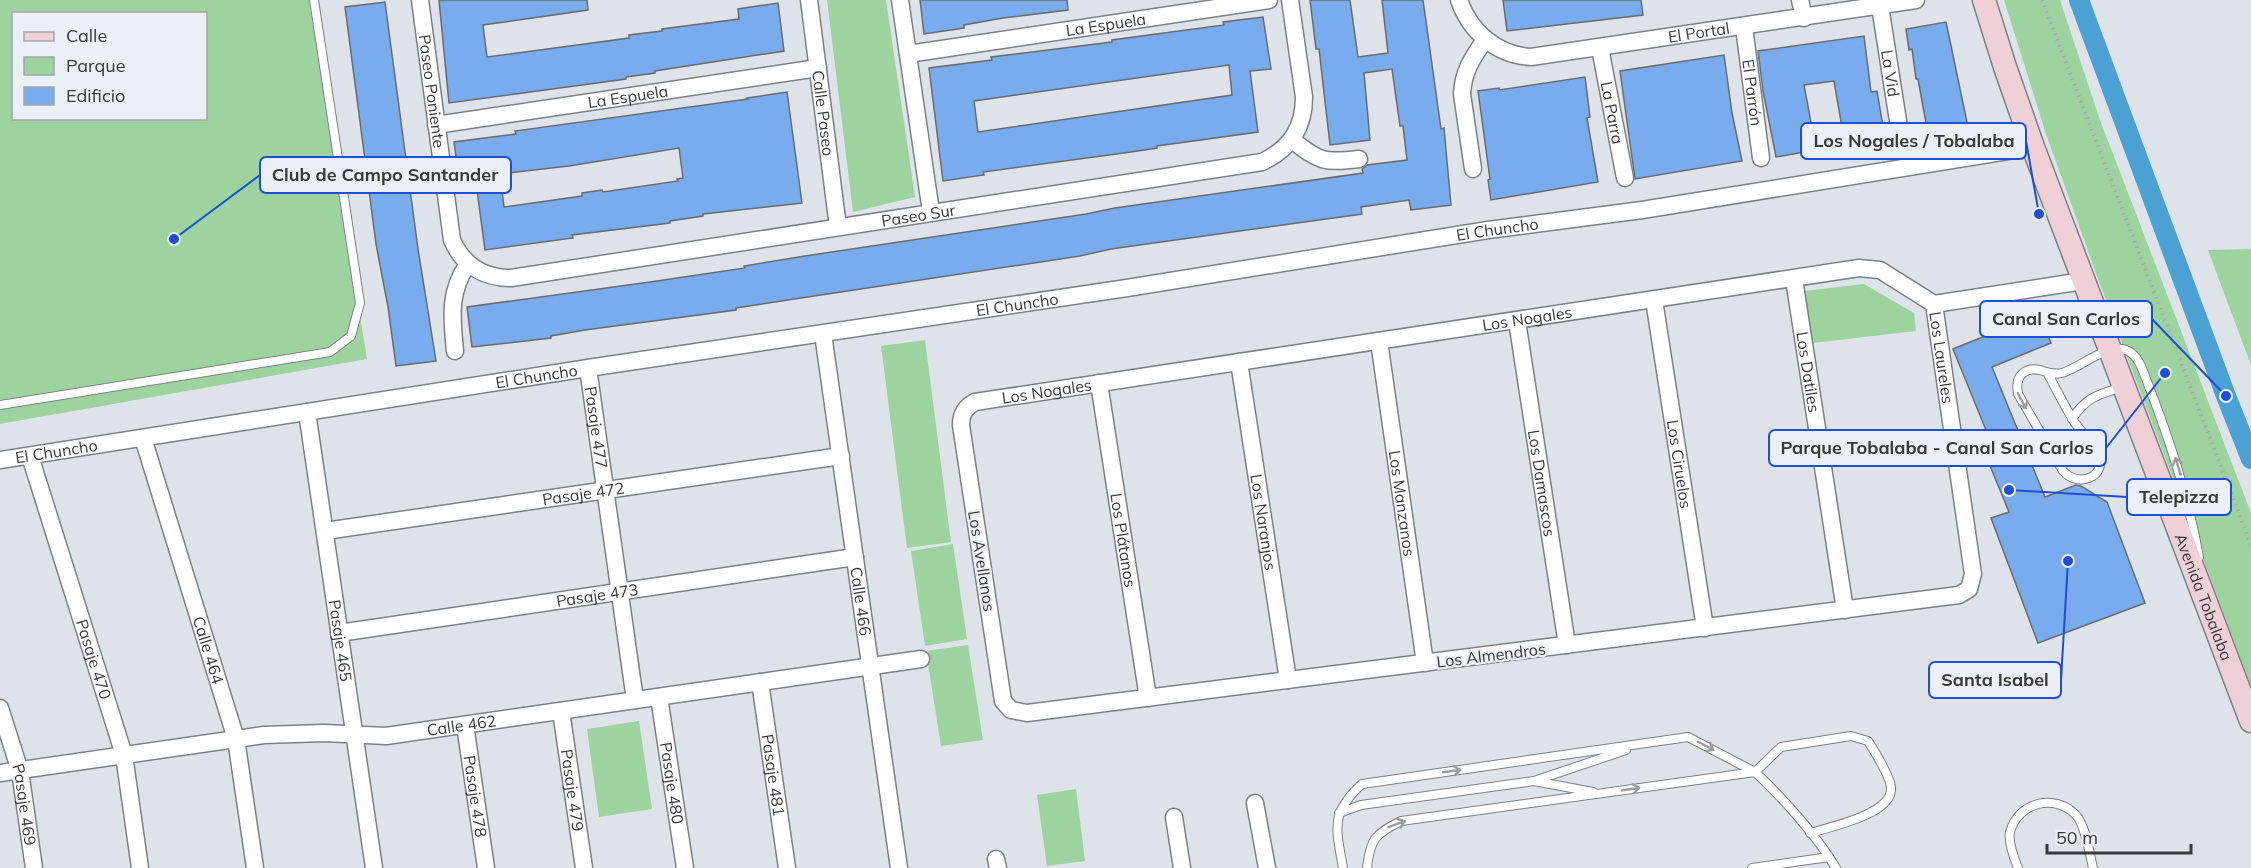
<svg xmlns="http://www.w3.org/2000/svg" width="2251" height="868" font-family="Mulish,sans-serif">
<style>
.green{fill:#9dd39f;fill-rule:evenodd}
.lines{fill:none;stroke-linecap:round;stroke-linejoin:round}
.canal{stroke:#4ba1d4;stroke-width:20}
.building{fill:#78acee;stroke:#686c72;stroke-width:1.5;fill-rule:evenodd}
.service-casing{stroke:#7d8187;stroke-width:10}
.minor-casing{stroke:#7d8187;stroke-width:19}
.secondary-casing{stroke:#7d8187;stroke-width:25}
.path{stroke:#a7abaf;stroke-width:4;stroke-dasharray:1.5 4.5;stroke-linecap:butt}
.service{stroke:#fff;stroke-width:8}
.minor{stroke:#fff;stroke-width:16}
.secondary{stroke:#f0d0d7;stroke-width:22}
.oneway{stroke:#9b9c9d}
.labels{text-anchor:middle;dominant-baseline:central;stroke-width:4.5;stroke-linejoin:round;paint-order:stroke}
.street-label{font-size:16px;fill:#37393b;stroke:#ebf0f6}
.leader{fill:none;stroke:#1d4ed8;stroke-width:2}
.callout-dot{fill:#1d4ed8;stroke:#ebf0f6;stroke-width:2}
.callout{fill:#ebf0f6;stroke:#1d4ed8;stroke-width:2}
.callout-label{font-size:18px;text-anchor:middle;font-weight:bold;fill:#37393b}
</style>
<rect width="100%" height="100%" fill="#dee3e9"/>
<g class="green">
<path d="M0,0H309L367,359L0,424ZM14,14H206V118H14Z"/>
<polygon points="827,0 886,0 915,197 853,212"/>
<polygon points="2004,0 2060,0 2100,120 2251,513 2251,686 2097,276 2046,134"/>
<polygon points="2251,249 2251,365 2208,250"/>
<polygon points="1864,284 1914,313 1916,331 1813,343 1804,291"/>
<polygon points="925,340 951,542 907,548 881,346"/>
<polygon points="953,544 967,639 925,646 911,551"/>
<polygon points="968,645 983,740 941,746 926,651"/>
<polygon points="639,721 652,809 599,817 587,729"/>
<polygon points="1076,789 1085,861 1047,866 1037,795"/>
</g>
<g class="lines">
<polyline class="canal" points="2079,0 2226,396 2251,459"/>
</g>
<g class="building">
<polygon points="439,0 587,0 588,10 483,25 487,57 629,38 629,35 662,31 662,29 739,19 738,9 778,3 784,51 655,71 655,73 626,77 626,79 449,103"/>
<polygon points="920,0 1067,0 1068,10 1003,18 964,25 964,28 924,34"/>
<polygon points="1310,0 1350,0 1358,57 1388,53 1382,0 1423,0 1441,129 1444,128 1451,205 1411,210 1409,200 1361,207 1362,214 1111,249 1080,256 801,298 736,308 736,310 585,330 551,336 551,338 472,347 467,307 650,282 745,268 744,266 805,256 1086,214 1115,208 1363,173 1362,169 1367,165 1407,160 1403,126 1400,126 1392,69 1364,73 1370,140 1330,145 1319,49 1316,49"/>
<polygon points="1503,0 1641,0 1643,15 1507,31"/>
<polygon points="385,2 418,249 436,361 396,366 388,307 376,244 345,7"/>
<path d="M1263,17L1271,69L1250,71L1258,132L1157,146V148L1124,153L983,172L984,175L943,181L929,68L992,60L991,57L1112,42V40L1224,25L1223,22ZM1229,65L1232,95L978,132L974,101Z"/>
<polygon points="1946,22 1968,127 1928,134 1918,79 1916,79 1912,49 1909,50 1906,29"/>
<polygon points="1864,36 1871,92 1877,91 1885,138 1845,145 1834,81 1804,85 1816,150 1776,157 1763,91 1758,51"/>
<polygon points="1724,55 1732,113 1742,161 1635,179 1620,71"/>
<polygon points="1585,77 1590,117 1587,118 1598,182 1491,200 1488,180 1490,179 1478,91 1499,88 1499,90"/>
<path d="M787,92L802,203L703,214V216L670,221V223L572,235L573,238L485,250L477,190L461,192L454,142L516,134L515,131L748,99L747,98ZM679,148L683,178L677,179L678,181L603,192L602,190L582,193V196L504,207L500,174L569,166Z"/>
<polygon points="2040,314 2051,343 1992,367 2045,497 2076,485 2081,486 2107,502 2145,603 2038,643 1991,518 2009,512 1979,439 1988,435 1953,349"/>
</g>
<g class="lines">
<defs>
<g id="service">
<path d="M2048,374C2056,389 2064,405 2073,420C2080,431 2092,442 2098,454C2108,476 2079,489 2063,471L2018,394C2017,387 2016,379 2023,373C2036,363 2048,377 2062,373C2088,365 2123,327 2141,366C2166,429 2187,490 2199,557"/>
<polyline points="0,405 330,352 351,336 360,303 314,0"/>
<path d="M2072,419C2086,397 2099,394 2123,387"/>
<polyline points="1534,781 1593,792"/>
<polyline points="1339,813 1361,805 1534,781 1626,750"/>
<path d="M1343,868C1336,828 1330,813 1362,784L1688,737L1755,772L1781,747L1851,736L1868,741C1875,752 1889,774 1891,787C1894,814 1830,827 1810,833"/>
<path d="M1367,868C1370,839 1375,834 1401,821L1755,772C1782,797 1817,836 1836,868"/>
<polyline points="1752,868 1829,857"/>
<path d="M2018,868C2014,858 2008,842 2010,832C2018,802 2055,793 2076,815C2085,824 2090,855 2093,868"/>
</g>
<g id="minor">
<path id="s1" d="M420,0L452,240C463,265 483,278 511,278L1262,162C1290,149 1304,128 1304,97L1290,0"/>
<path id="s2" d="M809,0L838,227"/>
<polyline points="900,0 931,212"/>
<path id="s3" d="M1459,0C1470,32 1497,55 1531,57L1916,0"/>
<polyline points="1800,0 1804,18"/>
<path id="s4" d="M1880,6L1901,140"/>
<path id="s5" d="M1744,27L1761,158"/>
<path id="s6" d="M1600,48L1625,178"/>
<path id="s7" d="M908,54L1269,0"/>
<path id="s8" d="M436,125L818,68"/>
<path d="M1292,140C1320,162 1324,163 1359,159"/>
<path d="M1473,169L1462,94C1463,72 1472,58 1485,40"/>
<path id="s9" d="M1794,279L1845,610"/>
<path id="s10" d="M1654,300L1705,628"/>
<path id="s11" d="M1934,304L1973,574L1969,589L1959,595L1027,713L1011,710L1003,701L961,425C961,414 965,407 975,402L1859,268L1880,270L1934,304L2083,281"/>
<path id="s12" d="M1517,321L1567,645"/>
<path id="s13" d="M823,334L899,868"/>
<path id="s14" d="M1379,341L1425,663"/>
<path d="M455,351C452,319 448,292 468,264"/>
<path id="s15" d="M1239,362L1288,680"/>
<path id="s16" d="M588,368L635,700"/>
<path id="s17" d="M1099,383L1148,698"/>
<path id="s18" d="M307,412L374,868"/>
<path id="s19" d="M143,438L236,739L255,868"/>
<path id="s20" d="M30,456L124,755L140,868"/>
<path id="s21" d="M0,460L588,368L1127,288L1488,230L1642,210L2033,147"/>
<path id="s22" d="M325,531L841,456"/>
<path id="s23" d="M339,633L855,557"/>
<path id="s24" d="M760,682L787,868"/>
<path id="s25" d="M659,697L685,868"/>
<path id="s26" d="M0,708L20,771L34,868"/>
<path id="s27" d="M561,711L584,868"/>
<path id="s28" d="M465,725L486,868"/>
<path id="s29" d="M0,773L264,735L324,733L386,736L921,659"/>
<polyline points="1255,803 1267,868"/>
<polyline points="1174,817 1182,868"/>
<polyline points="996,859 998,868"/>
</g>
<g id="secondary">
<path id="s30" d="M1984,0L2005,67L2033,147L2251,721"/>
</g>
</defs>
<use href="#service" class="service-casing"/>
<use href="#minor" class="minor-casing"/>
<use href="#secondary" class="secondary-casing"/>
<polyline class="path" points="2042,0 2251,545"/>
<use href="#service" class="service"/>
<use href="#minor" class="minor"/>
<use href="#secondary" class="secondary"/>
</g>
<defs><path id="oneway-shaft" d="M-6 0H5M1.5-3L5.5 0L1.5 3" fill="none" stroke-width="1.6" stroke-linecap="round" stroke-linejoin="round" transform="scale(1.5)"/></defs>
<g class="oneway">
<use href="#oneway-shaft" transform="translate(2022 401) rotate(62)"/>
<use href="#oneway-shaft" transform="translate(2178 466) rotate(-107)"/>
<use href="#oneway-shaft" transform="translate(1706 746) rotate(28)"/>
<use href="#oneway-shaft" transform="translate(1452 771) rotate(-8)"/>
<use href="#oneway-shaft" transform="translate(1631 789) rotate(-8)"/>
<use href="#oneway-shaft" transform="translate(1397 824) rotate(-21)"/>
</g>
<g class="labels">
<g class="street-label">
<text stroke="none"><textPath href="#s7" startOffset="200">La Espuela</textPath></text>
<text stroke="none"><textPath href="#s3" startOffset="267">El Portal</textPath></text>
<text stroke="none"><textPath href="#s4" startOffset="68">La Vid</textPath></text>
<text stroke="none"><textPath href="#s1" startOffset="92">Paseo Poniente</textPath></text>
<text stroke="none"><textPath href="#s5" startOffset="66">El Parrón</textPath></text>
<text stroke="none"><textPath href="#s8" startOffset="194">La Espuela</textPath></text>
<text stroke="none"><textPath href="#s2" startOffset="114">Calle Paseo</textPath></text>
<text stroke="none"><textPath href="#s6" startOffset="66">La Parra</textPath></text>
<text stroke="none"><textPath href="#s1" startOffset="729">Paseo Sur</textPath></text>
<text stroke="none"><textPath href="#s21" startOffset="1515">El Chuncho</textPath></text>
<text stroke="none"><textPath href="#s21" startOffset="1029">El Chuncho</textPath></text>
<text stroke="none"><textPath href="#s11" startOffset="2134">Los Nogales</textPath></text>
<text stroke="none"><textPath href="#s11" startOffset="54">Los Laureles</textPath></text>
<text stroke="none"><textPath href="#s9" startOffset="94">Los Datiles</textPath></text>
<text stroke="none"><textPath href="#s21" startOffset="543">El Chuncho</textPath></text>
<text stroke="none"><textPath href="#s11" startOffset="1648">Los Nogales</textPath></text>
<text stroke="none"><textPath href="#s16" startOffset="60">Pasaje 477</textPath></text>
<text stroke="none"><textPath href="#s21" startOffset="57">El Chuncho</textPath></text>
<text stroke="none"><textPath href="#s10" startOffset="166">Los Ciruelos</textPath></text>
<text stroke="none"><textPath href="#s12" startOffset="164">Los Damascos</textPath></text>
<text stroke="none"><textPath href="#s22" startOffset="261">Pasaje 472</textPath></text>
<text stroke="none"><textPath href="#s14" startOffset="164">Los Manzanos</textPath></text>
<text stroke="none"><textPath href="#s15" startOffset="162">Los Naranjos</textPath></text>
<text stroke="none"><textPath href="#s17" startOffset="159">Los Plátanos</textPath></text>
<text transform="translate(982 561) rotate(81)">Los Avellanos</text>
<text stroke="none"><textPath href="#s23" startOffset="261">Pasaje 473</textPath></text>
<text stroke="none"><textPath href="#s30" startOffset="636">Avenida Tobalaba</textPath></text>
<text stroke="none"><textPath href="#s13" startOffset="270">Calle 466</textPath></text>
<text stroke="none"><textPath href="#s18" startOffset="231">Pasaje 465</textPath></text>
<text stroke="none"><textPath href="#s19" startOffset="222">Calle 464</textPath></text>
<text transform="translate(1491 655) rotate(-7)">Los Almendros</text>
<text stroke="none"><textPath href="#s20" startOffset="213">Pasaje 470</textPath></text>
<text stroke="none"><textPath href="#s29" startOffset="465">Calle 462</textPath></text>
<text stroke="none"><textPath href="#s24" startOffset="94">Pasaje 481</textPath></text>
<text stroke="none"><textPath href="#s25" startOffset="87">Pasaje 480</textPath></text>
<text stroke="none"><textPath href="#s27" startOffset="80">Pasaje 479</textPath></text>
<text stroke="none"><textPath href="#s28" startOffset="72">Pasaje 478</textPath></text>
<text stroke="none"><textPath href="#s26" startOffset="100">Pasaje 469</textPath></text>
</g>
</g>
<path class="leader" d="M2039 214L2026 141M174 239L260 175M2226 396L2152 319M2165 373L2106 448M2009 490L2127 497M2068 561L2061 680"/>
<g class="callout-dot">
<circle cx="2039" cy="214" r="6"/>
<circle cx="174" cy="239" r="6"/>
<circle cx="2226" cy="396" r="6"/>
<circle cx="2165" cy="373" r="6"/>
<circle cx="2009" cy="490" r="6"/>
<circle cx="2068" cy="561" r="6"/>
</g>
<g class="callout">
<rect x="1801" y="123" width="225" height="36" rx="6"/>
<rect x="260" y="157" width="251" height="36" rx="6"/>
<rect x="1980" y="301" width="172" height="36" rx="6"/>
<rect x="1769" y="430" width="337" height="36" rx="6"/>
<rect x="2127" y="479" width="104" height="36" rx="6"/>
<rect x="1929" y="662" width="132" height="36" rx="6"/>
</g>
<g class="callout-label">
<text x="1914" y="147">Los Nogales / Tobalaba</text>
<text x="385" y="181">Club de Campo Santander</text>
<text x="2066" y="325">Canal San Carlos</text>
<text x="1937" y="454">Parque Tobalaba - Canal San Carlos</text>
<text x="2179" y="503">Telepizza</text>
<text x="1995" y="686">Santa Isabel</text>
</g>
<rect x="12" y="12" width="195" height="108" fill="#ebf0f6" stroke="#a3a7ab" stroke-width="1.5"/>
<rect x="24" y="32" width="30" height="9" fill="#f0d0d7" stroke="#a3a7ab" stroke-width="1.5"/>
<text x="66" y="42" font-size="18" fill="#37393b">Calle</text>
<rect x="24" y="57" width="30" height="18" fill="#9dd39f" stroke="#a3a7ab" stroke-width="1.5"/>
<text x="66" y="72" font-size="18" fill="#37393b">Parque</text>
<rect x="24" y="87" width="30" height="18" fill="#78acee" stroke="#a3a7ab" stroke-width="1.5"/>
<text x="66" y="102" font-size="18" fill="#37393b">Edificio</text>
<path d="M2047 844v9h144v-9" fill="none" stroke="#37393b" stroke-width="3"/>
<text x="2056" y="844" font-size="18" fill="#37393b" stroke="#ebf0f6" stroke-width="4.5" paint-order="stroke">50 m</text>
</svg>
